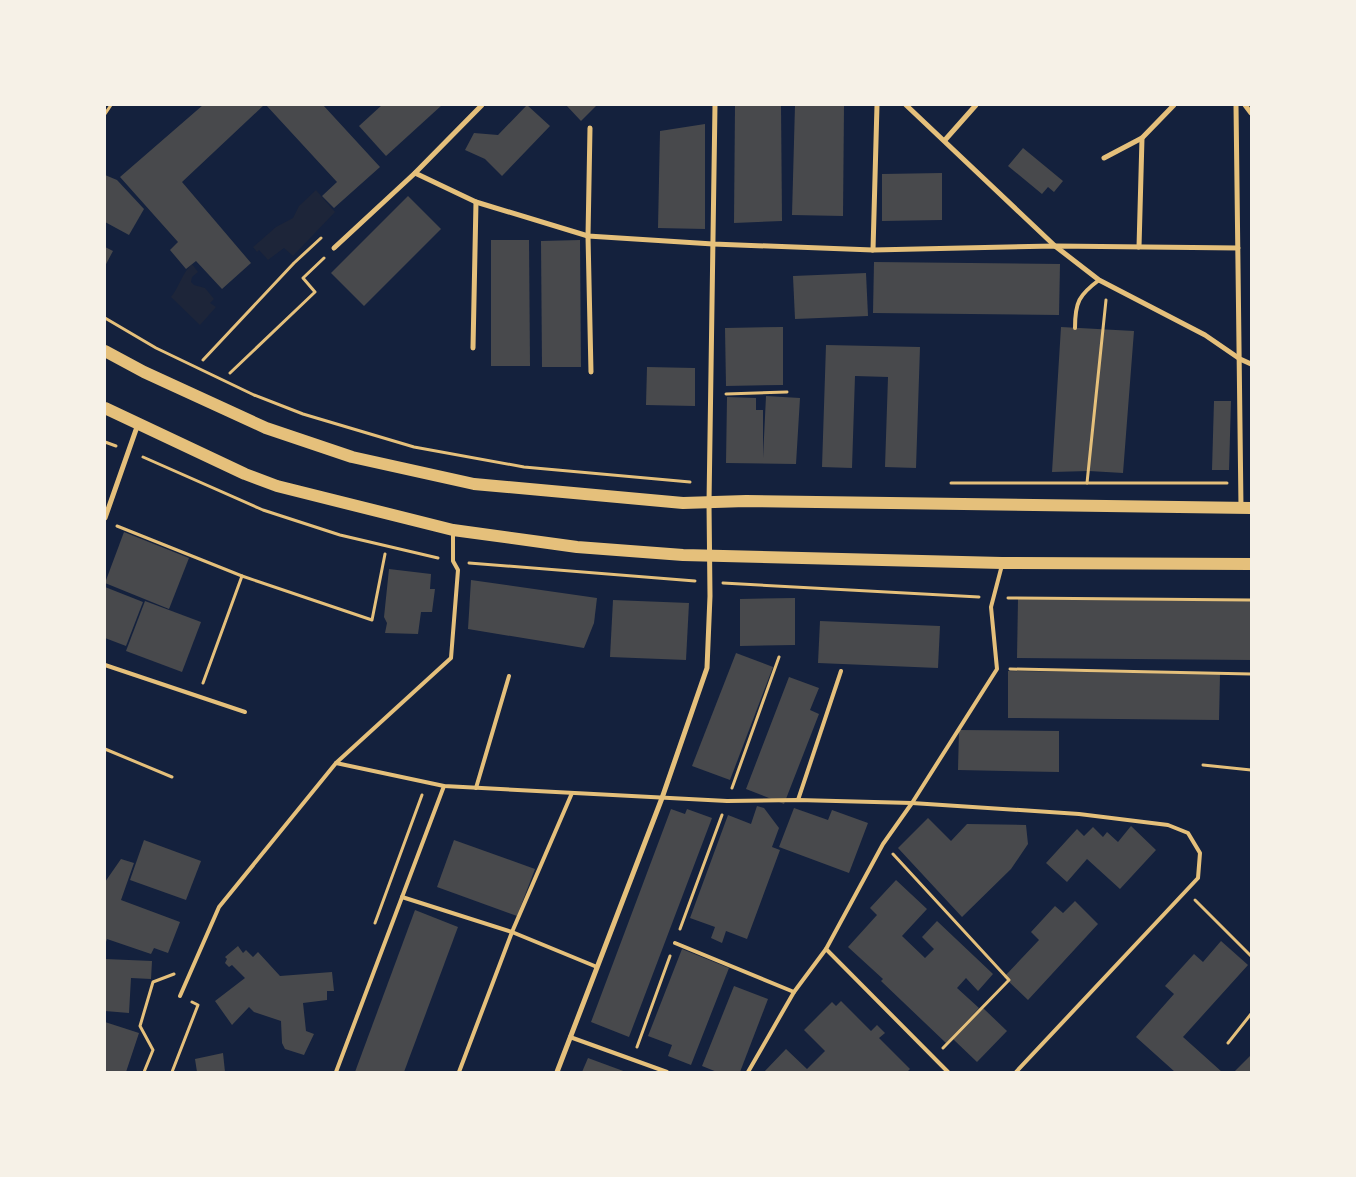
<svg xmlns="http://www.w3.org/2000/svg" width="1356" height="1177" font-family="Rubik,sans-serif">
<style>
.green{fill:#1d2539}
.building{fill:#48494c}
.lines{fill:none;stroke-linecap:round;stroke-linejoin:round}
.path{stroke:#e5c07b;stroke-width:3}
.service{stroke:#e5c07b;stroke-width:4}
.minor{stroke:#e5c07b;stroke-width:5}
.primary{stroke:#e5c07b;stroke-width:12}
</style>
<rect width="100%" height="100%" fill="#14213d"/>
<g class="green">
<polygon points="316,190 335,212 293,256 284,248 268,260 259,250 257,252 253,247 276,227 293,218 299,206"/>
<path d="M192,264L198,272L192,277L191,282L194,285L205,288L214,299L210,303L216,307L200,325L171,297C180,286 182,273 192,264Z"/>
</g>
<g class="building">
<polygon points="203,105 264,105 182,182 251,263 222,289 196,261 186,269 170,250 178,242 120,177"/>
<polygon points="266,105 323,105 380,167 334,208 322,196 337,182"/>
<polygon points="382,105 442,105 386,156 359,126"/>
<polygon points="527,105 550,126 502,176 485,159 465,150 474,133 498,135"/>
<polygon points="566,105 597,105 581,121"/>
<polygon points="735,105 781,105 782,221 734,223"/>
<polygon points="795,105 844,105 843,216 792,215"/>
<polygon points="705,124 705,229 658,228 660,131"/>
<polygon points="1023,148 1063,181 1054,192 1048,187 1042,194 1008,166"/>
<polygon points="942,173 942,220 882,221 882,174"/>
<polygon points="105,175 117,180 144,209 129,235 105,222"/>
<polygon points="408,196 441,229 364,306 331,273"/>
<polygon points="491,240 529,240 530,366 491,366"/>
<polygon points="580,240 581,367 542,367 541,241"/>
<polygon points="105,247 113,251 105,266"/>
<polygon points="874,262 1060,264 1059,315 873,313"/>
<polygon points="866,273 868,316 795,319 793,276"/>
<polygon points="783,327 783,385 726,386 725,328"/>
<polygon points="1061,327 1134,331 1123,473 1089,471 1052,472"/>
<polygon points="826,345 920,347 916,468 885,467 888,377 855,376 852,468 822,467"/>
<polygon points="647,367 695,368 695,406 646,405"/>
<polygon points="766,396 800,398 796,464 726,463 727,397 756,398 756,410 763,410 763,458"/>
<polygon points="1214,401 1231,401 1229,470 1212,470"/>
<polygon points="124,532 189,558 169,609 105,583"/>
<polygon points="389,569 431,574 430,589 435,589 432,612 421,612 418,634 385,633 387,623 384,617"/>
<polygon points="471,580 597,598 594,623 584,648 468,629"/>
<polygon points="105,587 143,602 126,646 105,638"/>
<polygon points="795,598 795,645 740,646 740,599"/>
<polygon points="1018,599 1251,601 1251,660 1017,658"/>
<polygon points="613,600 689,603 686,660 610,657"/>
<polygon points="145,601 201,622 182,672 126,651"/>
<polygon points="820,621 940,626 938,668 818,663"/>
<polygon points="736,653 773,667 730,780 692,766"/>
<polygon points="1008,671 1220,674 1219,720 1008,718"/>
<polygon points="789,677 819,688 810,710 819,714 784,804 746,789"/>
<polygon points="959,730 1059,731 1059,772 958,770"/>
<polygon points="757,806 764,808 779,828 772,847 780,850 747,939 726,931 722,943 711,938 715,927 690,918 728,815 751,824"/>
<polygon points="794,808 828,820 832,810 868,823 849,873 779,847"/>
<polygon points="671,809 685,814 687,809 712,818 629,1037 591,1022"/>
<polygon points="928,818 951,841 967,824 1026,825 1028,844 1011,869 962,917 898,848"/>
<polygon points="1131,826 1156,850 1120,889 1087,859 1067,882 1046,863 1077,829 1084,836 1093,827 1103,837 1107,832 1118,842"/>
<polygon points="144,840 201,861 186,900 130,880"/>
<polygon points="454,840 535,869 517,916 437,887"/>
<polygon points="121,859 134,863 121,900 180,922 168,953 154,948 151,954 107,939 105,945 105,882"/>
<polygon points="896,880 927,909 902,936 925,958 934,949 922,937 937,921 993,974 978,991 966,978 957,988 979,1008 946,1043 881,981 883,979 848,947 877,915 870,908"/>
<polygon points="1075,901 1098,924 1028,1000 1004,977 1039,940 1031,932 1055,906 1063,913"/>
<polygon points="415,910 458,927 404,1072 355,1072"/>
<polygon points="1221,941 1248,965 1183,1037 1222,1072 1175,1072 1136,1037 1174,994 1165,986 1194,954 1203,962"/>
<polygon points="238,946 243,953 246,950 253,957 258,952 280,976 332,972 334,991 327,991 327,1000 303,1003 306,1031 314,1034 304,1055 285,1049 282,1043 281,1021 254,1012 249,1007 232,1025 215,1001 245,978 232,965 229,967 225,963 227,959 225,957"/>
<polygon points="682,949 729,968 691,1065 668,1056 672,1045 648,1036"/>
<polygon points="105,959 152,961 151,979 131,978 129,1013 105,1011"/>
<polygon points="734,986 768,999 740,1072 717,1072 702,1066"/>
<polygon points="841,1001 871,1031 877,1025 885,1033 879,1038 910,1069 907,1072 764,1072 786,1049 807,1069 825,1051 804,1030 832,1002 836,1006"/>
<polygon points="983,1008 1007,1031 977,1062 953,1039"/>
<polygon points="105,1022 139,1033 126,1072 105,1072"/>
<polygon points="223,1053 225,1072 197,1072 195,1059"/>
<polygon points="1251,1055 1251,1072 1234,1072"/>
<polygon points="588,1058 626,1072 582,1072"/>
</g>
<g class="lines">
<g class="path">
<polyline points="105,114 111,105"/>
<polyline points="105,318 156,348 254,395 303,414 414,447 524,467 690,482"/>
<polyline points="203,360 294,263 321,238"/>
<polyline points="230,373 315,292 303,278 324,258"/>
<polyline points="726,394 787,392"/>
<polyline points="105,442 116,446"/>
<polyline points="143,457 263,510 340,535 438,558"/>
<polyline points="951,483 1227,483"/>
<polyline points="1087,483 1106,300"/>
<polyline points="117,526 242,576"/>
<polyline points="469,563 695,581"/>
<polyline points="723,583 979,597"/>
<polyline points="1008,598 1251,600"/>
<polyline points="1010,669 1251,674"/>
<polyline points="203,683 242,576 372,620 385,554"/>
<polyline points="105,749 172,777"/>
<polyline points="1203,765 1251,770"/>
<polyline points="732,788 779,657"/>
<polyline points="893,854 1009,980 943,1048"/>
<polyline points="1195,900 1251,956"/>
<polyline points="375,923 422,795"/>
<polyline points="680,929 722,815"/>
<polyline points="1228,1043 1251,1014"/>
<polyline points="637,1047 670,956"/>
<polyline points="144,1072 153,1050 140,1026 153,982 174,974"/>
<polyline points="172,1072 198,1005 192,1002"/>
</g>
<g class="service">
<path d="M1075,328C1075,302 1079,295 1099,280"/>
<polyline points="105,665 245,712"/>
<polyline points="336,763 444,786 727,801 798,800 912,803 1079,814 1168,825 1188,833 1200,853 1198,878 1016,1072"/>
<polyline points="476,788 509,676"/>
<polyline points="798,800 841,671"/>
<polyline points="402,897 512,932 597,967"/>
<polyline points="675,943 794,992"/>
<polyline points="826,949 948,1072"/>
<polyline points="180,996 219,907 336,763 451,658 458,570 453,561 453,532"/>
<polyline points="570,1037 667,1072"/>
<polyline points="336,1072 444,786"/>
<polyline points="459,1072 512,932 572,793"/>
<polyline points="748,1072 794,992 826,949 883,844 912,803 997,669 991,607 1002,565"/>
</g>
<g class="minor">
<polyline points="906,105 1055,246 1099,280 1205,335 1240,359 1251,364"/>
<polyline points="1236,105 1241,507"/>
<polyline points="1245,105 1251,113"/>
<polyline points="590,128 588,236 591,372"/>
<polyline points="945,140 976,105"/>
<polyline points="1104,158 1142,138"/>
<polyline points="415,173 476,202 588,236 713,244 873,250 1055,246 1238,248"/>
<polyline points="1139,247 1142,138 1174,105"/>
<polyline points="334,248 415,173 482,105"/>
<polyline points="873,250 877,105"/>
<polyline points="473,348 476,202"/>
<polyline points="105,518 138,424"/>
<polyline points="557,1072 662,798 707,668 710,596 709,503 715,105"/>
</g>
<g class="primary">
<polyline points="105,351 144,372 266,428 352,457 474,484 683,503 746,501 1251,508"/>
<polyline points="105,408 245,474 277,486 453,530 577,547 683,555 1002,563 1251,564"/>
</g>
</g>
<rect width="1356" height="1177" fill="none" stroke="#f6f1e7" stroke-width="212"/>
</svg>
